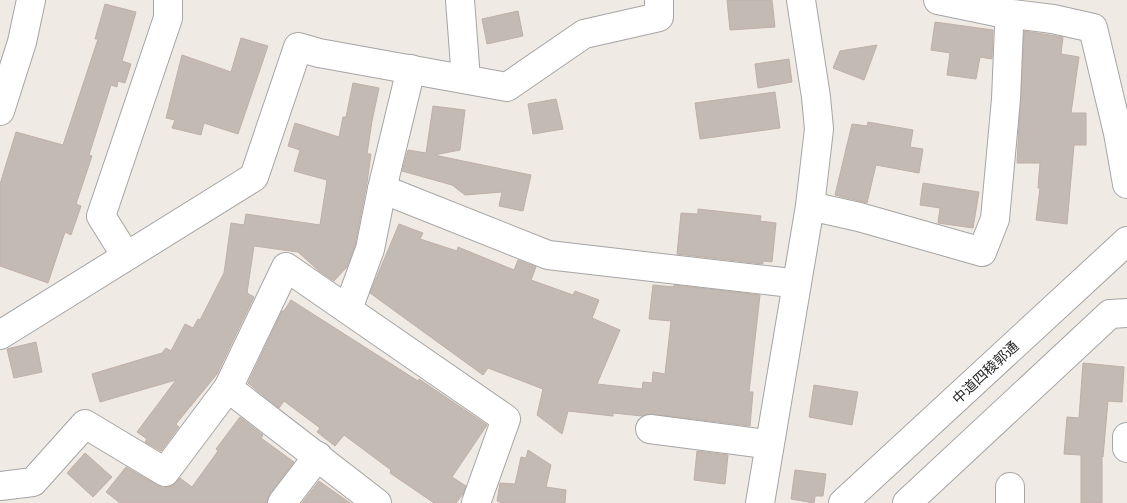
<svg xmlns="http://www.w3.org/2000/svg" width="1127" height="503" font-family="Lato,'Noto Sans JP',sans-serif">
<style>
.building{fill:#c3bab3;stroke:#c0b0a6}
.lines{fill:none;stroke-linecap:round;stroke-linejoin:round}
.minor-casing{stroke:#a5a5a5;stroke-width:30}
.minor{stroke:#fff;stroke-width:28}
.labels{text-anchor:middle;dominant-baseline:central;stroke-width:5;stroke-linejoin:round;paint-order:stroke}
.street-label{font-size:14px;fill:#1e1e1e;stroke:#fff}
</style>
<rect width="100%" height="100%" fill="#efeae4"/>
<g class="building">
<polygon points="727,0 772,0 775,27 730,30"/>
<polygon points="105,4 136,12 122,61 131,64 125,83 118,81 117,87 111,85 89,155 92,156 76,204 81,206 71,235 65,232 48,283 0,266 0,184 16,132 63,145 98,39 95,39"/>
<polygon points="518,11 523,36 487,44 482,19"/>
<polygon points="935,22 993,30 992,59 980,57 976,79 947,75 950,53 931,50"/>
<polygon points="1024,31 1063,37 1061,54 1079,57 1071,113 1086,113 1086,145 1074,145 1067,224 1036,220 1040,188 1038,188 1040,163 1017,163"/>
<polygon points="241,38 268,46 238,134 204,123 201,135 172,128 175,120 166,118 182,55 231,72"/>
<polygon points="877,45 864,80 833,68 840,51"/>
<polygon points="789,59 792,82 758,88 755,64"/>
<polygon points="353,83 379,88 372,121 367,154 371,154 367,183 355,245 347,267 334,281 319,271 298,252 254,246 247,293 254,297 217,374 176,424 179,427 161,451 145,442 147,439 137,432 176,380 100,402 92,374 162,353 166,348 171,351 185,324 193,328 198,319 200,320 224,273 231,223 244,225 246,214 320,225 327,180 294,171 300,150 288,146 295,123 339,137 343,117 346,117"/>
<polygon points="775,92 780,128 700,139 695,103"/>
<polygon points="556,99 563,129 533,134 528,104"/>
<polygon points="433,106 465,110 460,150 434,155 531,175 523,211 499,206 502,192 465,195 452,185 402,171 408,150 426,153"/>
<polygon points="868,122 913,130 910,147 923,149 919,173 876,165 867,203 835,195 852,124 867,126"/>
<polygon points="923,183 979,192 973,228 938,223 940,208 920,205"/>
<polygon points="698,209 761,216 760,221 776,223 772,262 763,261 763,264 677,254 681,213 698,214"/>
<polygon points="399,224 423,233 420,239 457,251 458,247 514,270 518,260 536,267 531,280 573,295 575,291 599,300 592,318 620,330 597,384 642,389 643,382 652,383 653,372 665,374 671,321 649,319 653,285 674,287 674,285 760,295 749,392 753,392 750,426 652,414 642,416 613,413 613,416 568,411 562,434 537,415 543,389 488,368 483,375 370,293"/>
<polygon points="291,300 418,381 419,379 487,425 452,477 466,486 463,494 456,503 434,503 390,473 391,470 344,435 335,446 317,432 320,428 284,401 279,408 248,383 282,311 284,311"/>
<polygon points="36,342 42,372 14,378 7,349"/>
<polygon points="1083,363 1124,367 1122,402 1108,401 1103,457 1102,456 1102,503 1081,503 1081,455 1064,454 1067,417 1079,418"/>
<polygon points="814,385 858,392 852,425 809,417"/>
<polygon points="240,417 263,435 261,438 294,462 270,494 267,503 120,503 106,492 126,467 157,485 164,488 172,486 180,478 192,487 218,451 216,449"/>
<polygon points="528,450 551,465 546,487 566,490 565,503 503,503 497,501 500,483 515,484 521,457 526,458"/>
<polygon points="697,451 728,455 725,484 694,480"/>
<polygon points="85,453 112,477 93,497 67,473"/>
<polygon points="795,470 826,474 823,496 815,496 814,503 791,499"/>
<polygon points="319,481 350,503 302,503"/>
</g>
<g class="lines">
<defs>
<g id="minor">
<polyline points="460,0 466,79"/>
<polyline points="938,0 996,12 1053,19 1093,28 1118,133 1127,184"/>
<polyline points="0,111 22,42 31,0"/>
<polyline points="382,189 411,69"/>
<polyline points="810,206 859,217 982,252 995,219 1006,99 1009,27"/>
<polyline points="126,256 101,216 168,18 168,0"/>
<polyline points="348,309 370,249 382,189 548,255 783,282"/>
<polyline points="0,335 254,177 298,47 319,53 507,87 584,34 659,17 659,0"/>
<polyline points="228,388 377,503"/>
<polyline points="650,429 758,443"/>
<polyline points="1127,437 1127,448"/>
<polyline points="0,486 33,482 85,424 165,472 228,388 286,267 506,419 476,503"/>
<polyline points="1010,487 1010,503"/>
<polyline points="282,503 318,456"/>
<polyline points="760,503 810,206 819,129 816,97 801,0"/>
<polyline points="843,503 1127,241"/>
<polyline points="907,503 1110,314 1127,313"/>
</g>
</defs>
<use href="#minor" class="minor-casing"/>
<use href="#minor" class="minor"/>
</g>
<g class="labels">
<g class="street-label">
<text transform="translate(985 372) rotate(-43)">中道四稜郭通</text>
</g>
</g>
</svg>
